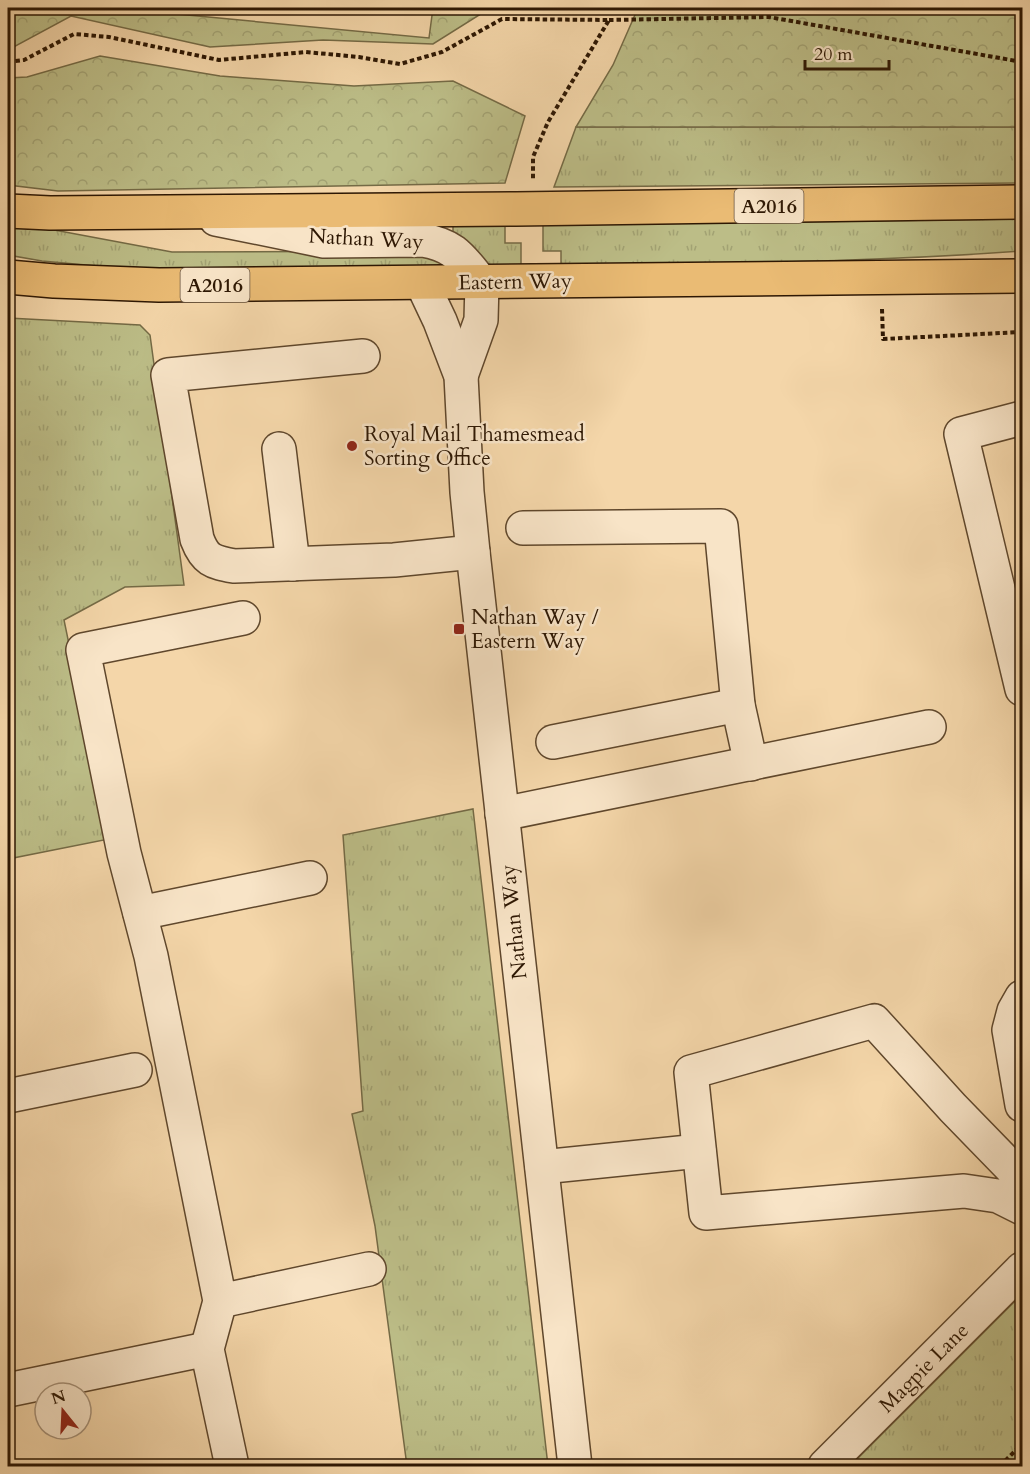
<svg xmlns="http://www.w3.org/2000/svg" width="1030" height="1474" font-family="Cardo,serif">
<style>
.grass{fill:url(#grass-tufts);stroke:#746a45;stroke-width:1.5}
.forest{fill:url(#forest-crowns);stroke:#746a45;stroke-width:1.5}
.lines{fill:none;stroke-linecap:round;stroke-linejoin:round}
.minor-casing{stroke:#5f472c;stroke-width:36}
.major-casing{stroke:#2d1703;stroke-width:36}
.path{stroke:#2d1703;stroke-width:4;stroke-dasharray:4.5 3;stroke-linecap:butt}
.minor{stroke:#f8e4c7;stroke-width:33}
.major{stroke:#eabb74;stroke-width:33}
.poi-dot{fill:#8f2418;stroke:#f8e4c7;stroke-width:2}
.labels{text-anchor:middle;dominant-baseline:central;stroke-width:5;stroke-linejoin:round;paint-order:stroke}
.shield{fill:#f8e4c7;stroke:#6a543e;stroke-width:1.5}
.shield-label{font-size:20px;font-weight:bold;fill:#2d1703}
.street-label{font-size:21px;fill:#2d1703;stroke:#f8e4c7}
.poi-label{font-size:21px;fill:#2d1703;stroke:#f8e4c7;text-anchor:start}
</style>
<defs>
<pattern id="grass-tufts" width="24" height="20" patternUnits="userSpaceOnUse" patternTransform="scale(1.5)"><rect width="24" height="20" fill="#bcbd87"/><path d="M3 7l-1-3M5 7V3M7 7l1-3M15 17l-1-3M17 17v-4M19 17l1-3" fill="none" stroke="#a2a273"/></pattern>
<pattern id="forest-crowns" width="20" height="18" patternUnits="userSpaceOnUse" patternTransform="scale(1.5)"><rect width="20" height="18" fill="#bcbd87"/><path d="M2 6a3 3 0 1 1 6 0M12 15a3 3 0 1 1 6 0" fill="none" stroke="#a2a273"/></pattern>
</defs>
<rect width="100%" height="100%" fill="#f4d6a9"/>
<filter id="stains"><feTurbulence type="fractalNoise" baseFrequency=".00333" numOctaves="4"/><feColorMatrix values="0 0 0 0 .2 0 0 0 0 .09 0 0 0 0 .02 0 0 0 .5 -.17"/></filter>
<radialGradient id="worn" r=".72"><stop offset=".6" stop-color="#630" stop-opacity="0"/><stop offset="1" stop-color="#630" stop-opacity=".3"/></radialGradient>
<g class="grass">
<polygon points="576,127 1022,127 1022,183 554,187"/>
<path d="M1022,219V251C869,262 715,264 561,265V251H543V225Z"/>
<polygon points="505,225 505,243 521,243 521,266 488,266 453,236 453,226"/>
<polygon points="8,228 49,229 172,252 417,251 446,261 445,267 141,270 42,261 8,255"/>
<polygon points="8,318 140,325 150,335 184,585 125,587 64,620 109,839 8,859"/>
<polygon points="473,809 548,1466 407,1466 375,1226 352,1114 363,1111 343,835"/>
<polygon points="1022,1294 1022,1466 850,1466"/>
</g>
<g class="forest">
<polygon points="8,8 113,8 429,38 433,8 529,8 487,10 433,44 323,40 210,47 71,16 10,49 8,48"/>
<polygon points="638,8 1022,8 1022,127 576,127 613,65"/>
<polygon points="100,56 220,76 354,86 453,81 525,116 505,183 58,191 8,185 8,78 27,77"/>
</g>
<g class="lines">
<defs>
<g id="minor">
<path d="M216,219L324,241L423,240C456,246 461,258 482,283L481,320L461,376"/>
<polyline points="422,283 440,321 461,376 467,492 473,552 575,1466"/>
<path d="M363,356L168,375L197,539C205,560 212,562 234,566L394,560L473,552"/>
<polyline points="1022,418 961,434 1022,689"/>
<polyline points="279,449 293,564"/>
<polyline points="523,528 721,526 738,705 751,764"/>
<polyline points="553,742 738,705"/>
<polyline points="502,814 929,727"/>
<polyline points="140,913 310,878"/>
<polyline points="1022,997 1014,1011 1009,1030 1022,1105"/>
<polyline points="8,1096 135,1070"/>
<polyline points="542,1167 699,1151"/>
<polyline points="1022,1179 953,1108 874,1021 691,1072 706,1213 964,1191 998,1196 1022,1208"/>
<polyline points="220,1301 369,1269"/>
<polyline points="8,1390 207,1349"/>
<polyline points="232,1466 207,1349 220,1301 151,956 124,853 83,650 243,618"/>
<polyline points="825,1466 1022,1269"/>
</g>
<g id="major">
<polyline points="8,211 50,213 516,209 1022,202"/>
<polyline points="8,277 54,281 159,285 1022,276"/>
</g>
</defs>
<use href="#minor" class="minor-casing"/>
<use href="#major" class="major-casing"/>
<g class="path">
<polyline points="609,20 769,17 1022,62"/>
<polyline points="8,62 24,60 74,34 109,37 219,60 306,52 359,57 400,64 442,52 502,19 609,20 548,122 533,157 533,180"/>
<polyline points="882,309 883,339 1022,332"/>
<polyline points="1000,1466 1022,1444"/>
</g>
<use href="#minor" class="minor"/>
<use href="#major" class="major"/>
</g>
<g class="poi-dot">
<circle cx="352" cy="446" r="6"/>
<rect x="453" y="623" width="12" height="12" rx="3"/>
</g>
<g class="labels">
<g class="shield">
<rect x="734.5" y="189" width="69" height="34" rx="4.5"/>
<rect x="180.5" y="268" width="69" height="34" rx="4.5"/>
</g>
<g class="shield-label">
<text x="769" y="206">A2016</text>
<text x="215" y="285">A2016</text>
</g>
<g class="street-label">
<text transform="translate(366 239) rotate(3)">Nathan Way</text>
<text transform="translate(515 282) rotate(-1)">Eastern Way</text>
<text transform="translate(514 922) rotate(-96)">Nathan Way</text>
<text transform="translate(924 1368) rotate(-45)">Magpie Lane</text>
</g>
<g class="poi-label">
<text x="364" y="434">Royal Mail Thamesmead<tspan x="364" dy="24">Sorting Office</tspan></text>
<text x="471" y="617">Nathan Way /<tspan x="471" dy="24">Eastern Way</tspan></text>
</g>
</g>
<rect width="1030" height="1474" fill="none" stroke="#f4d6a9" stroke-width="30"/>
<rect x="9" y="9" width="1012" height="1456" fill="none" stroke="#2d1703" stroke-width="3"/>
<rect x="15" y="15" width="1000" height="1444" fill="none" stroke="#2d1703" stroke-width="1.5"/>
<g transform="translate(63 1411) rotate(342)"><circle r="28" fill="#f8e4c7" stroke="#a79279" stroke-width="1.5"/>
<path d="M0-4.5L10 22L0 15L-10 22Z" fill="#8f2418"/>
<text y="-9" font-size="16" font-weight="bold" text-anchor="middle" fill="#2d1703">N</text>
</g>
<path d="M805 60v9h84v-9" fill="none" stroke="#2d1703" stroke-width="3"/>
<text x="814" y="60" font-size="18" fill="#2d1703" stroke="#f8e4c7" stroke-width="4.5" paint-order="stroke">20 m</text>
<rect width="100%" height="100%" filter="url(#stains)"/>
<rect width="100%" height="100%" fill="url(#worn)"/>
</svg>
